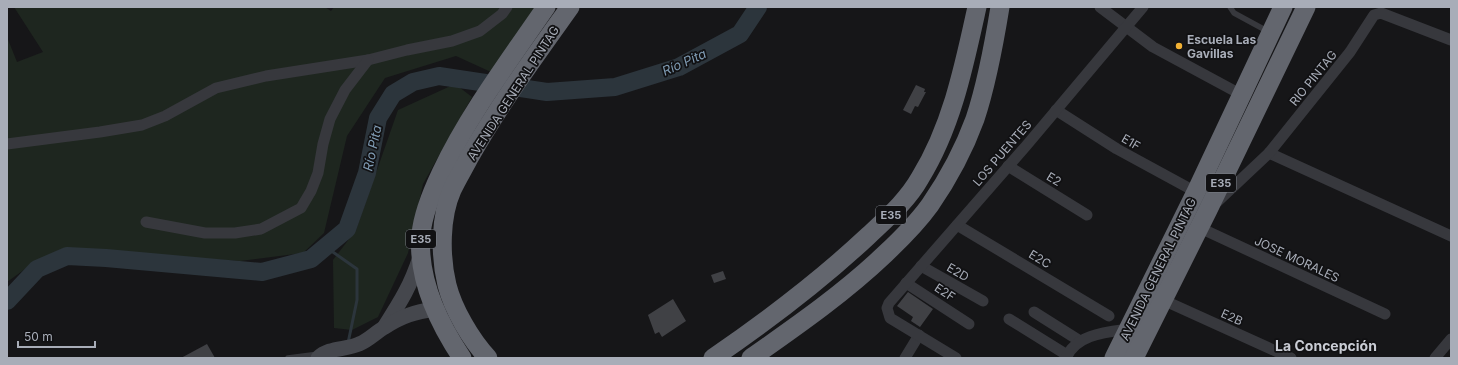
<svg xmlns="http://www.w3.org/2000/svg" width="1458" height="365" font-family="Inter,sans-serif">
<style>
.green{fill:#1e261f}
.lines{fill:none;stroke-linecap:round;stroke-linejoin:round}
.stream{stroke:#2c353c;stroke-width:3}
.river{stroke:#2c353c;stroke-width:18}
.building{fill:#404145}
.lane{stroke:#37383d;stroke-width:5.5}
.street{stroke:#37383d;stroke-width:11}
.secondary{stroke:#45474d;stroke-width:15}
.highway{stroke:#63666e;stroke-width:19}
.poi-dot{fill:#f2b134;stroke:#111113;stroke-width:1.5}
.labels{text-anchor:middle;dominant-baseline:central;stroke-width:3.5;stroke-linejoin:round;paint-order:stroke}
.shield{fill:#111113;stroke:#7b7e86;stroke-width:1}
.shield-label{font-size:11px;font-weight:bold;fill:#a8adb8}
.poi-label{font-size:12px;font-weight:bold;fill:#a8adb8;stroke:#111113;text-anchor:start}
.street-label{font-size:12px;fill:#a8adb8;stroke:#111113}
.water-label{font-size:13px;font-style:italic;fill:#7f9bb3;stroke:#111113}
.quarter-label{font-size:14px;font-weight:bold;fill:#c9ccd4;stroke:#111113}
</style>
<rect width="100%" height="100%" fill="#161618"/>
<g class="green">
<polygon points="14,7 325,7 331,11 334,7 541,7 491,72 456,56 385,78 347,136 324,233 303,253 240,261 89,251 39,259 7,282 7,37 17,62 43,52"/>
<polygon points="455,84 472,97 423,184 408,253 378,317 352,330 334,328 333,260 356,230 398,110"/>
</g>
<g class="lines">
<polyline class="stream" points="330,250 357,269 357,300 348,343"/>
<polyline class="river" points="7,301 37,269 67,256 106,258 262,272 311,259 347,229 367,173 378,118 393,94 413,82 439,76 547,92 615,87 679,67 740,34 758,7"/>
</g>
<g class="building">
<polygon points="916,85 925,89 924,92 926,92 918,107 915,106 911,114 903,110"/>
<polygon points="723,271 726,279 714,283 711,275"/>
<polygon points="908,292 933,309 920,327 911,321 913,317 897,306"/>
<polygon points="673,299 686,321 662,337 659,332 655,334 648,315"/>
<polygon points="207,344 215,358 181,358"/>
</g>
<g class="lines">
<g class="lane">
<polyline points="1230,7 1234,13 1269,32"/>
<polyline points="288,358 319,354"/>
</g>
<g class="street">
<polyline points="1100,7 1153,47 1242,95"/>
<polyline points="1056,110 1117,149 1196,192"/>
<polyline points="7,144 100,132 142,125 165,116 216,88 266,76 368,60 407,50 452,41 480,31 502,14 507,7"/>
<polyline points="1269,153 1451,236"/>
<polyline points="1008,166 1087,215"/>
<polyline points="1217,202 1269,153 1350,52 1374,15 1381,13 1451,40"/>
<polyline points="146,222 205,233 235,233 261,229 301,208 311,191 318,173 323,144 330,119 345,90 368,60"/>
<polyline points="957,225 1109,316"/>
<polyline points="1198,227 1385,314"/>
<polyline points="921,266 983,301"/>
<polyline points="906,283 969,324"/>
<polyline points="1163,300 1291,358"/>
<polyline points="1034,312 1080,341"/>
<polyline points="1009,319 1067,355"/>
<polyline points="905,358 919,335"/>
<polyline points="956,358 890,318 887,308 889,303 1026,146 1143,7"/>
<path d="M1066,358C1076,334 1107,332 1129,329"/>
<polyline points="1435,358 1451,339"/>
</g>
<g class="secondary">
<path d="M385,326C401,301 411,285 420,257"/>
<path d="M318,358C329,347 346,350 359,344C369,340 376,332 385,327C402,316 415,312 435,309"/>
</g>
<g class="highway">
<path d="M462,358C438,322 417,278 421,234C423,213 432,192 441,173C469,114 509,61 546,7"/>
<path d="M488,358C471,340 453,309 447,285C440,256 440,217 452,190C457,179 464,168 469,158C499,105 535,56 570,7"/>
<path d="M713,358C767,321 820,281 868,236C887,218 907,201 920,178C952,126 964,66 977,7"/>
<path d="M751,358C798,325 844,293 885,254C901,239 917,223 930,205C948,179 964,149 975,119C987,83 994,44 1000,7"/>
<polyline points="1114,358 1196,192 1283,7"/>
<polyline points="1134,358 1208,210 1306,7"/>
</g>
</g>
<circle class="poi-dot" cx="1179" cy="46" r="4"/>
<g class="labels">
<g class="shield">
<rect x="1206" y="174" width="30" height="18" rx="3"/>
<rect x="876" y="206" width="30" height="18" rx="3"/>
<rect x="406" y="230" width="30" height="18" rx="3"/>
</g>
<g class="shield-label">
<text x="1221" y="183">E35</text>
<text x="891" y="215">E35</text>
<text x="421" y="239">E35</text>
</g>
<g class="poi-label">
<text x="1187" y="39">Escuela Las<tspan x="1187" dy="14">Gavillas</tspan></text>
</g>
<g class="street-label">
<text transform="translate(1313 78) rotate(-51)">RIO PINTAG</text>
<text transform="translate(513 93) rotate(-57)">AVENIDA GENERAL PINTAG</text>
<text transform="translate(1131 142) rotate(30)">E1F</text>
<text transform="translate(1002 153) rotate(-49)">LOS PUENTES</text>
<text transform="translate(1054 179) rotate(31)">E2</text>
<text transform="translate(1040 259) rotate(31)">E2C</text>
<text transform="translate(1297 259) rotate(25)">JOSE MORALES</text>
<text transform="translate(1158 269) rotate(-64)">AVENIDA GENERAL PINTAG</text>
<text transform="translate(958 272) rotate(30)">E2D</text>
<text transform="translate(945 292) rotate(33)">E2F</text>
<text transform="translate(1232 317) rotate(24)">E2B</text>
</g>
<g class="water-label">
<text transform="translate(684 62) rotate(-24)">Río Pita</text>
<text transform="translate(372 148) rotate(-78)">Río Pita</text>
</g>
<g class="quarter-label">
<text x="1326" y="345">La Concepción</text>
</g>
</g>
<rect width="1458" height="365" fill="none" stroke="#a8adb8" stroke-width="16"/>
<path d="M18 341v6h77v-6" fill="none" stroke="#a8adb8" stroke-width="2"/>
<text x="24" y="341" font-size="12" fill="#a8adb8" stroke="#111113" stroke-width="3" paint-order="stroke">50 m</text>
</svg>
